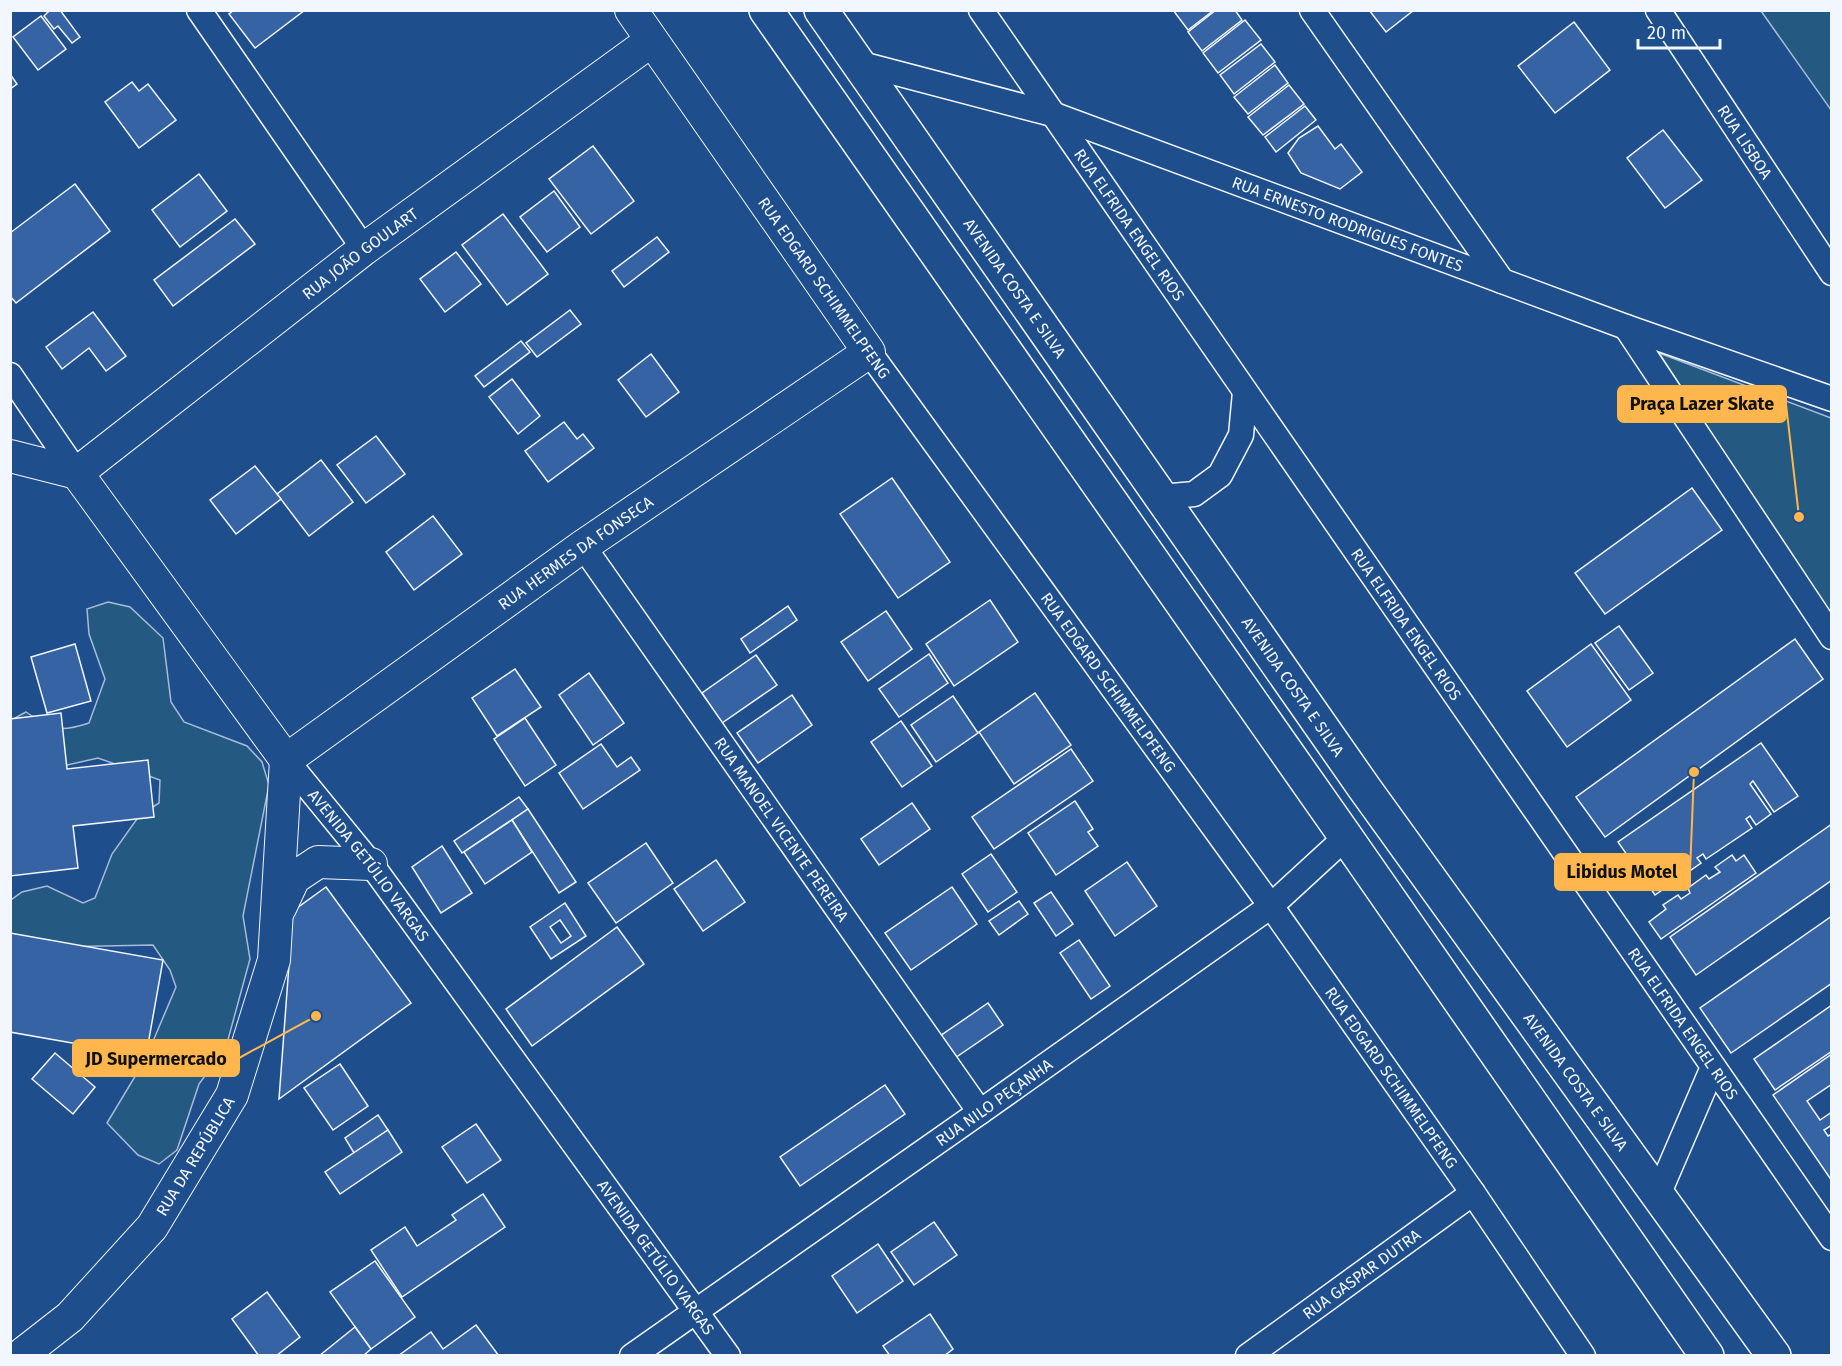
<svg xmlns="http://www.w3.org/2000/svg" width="1842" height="1366" font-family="'Fira Sans',sans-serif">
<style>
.green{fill:#245a82;stroke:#a8bbd7;stroke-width:1.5}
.building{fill:#3563a3;stroke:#f2f6ff;stroke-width:1.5;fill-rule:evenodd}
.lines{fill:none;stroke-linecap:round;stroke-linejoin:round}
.minor-casing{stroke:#f2f6ff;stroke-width:27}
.tertiary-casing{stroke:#f2f6ff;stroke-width:34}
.primary-casing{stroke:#f2f6ff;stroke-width:36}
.minor{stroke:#1f4e8c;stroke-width:24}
.tertiary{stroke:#1f4e8c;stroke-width:32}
.primary{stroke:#1f4e8c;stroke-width:33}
.labels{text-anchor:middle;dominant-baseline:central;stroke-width:4.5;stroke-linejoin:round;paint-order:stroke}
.street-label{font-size:16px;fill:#f2f6ff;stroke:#1f4e8c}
.leader{fill:none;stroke:#ffb74d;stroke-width:2}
.callout-dot{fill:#ffb74d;stroke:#1f4e8c;stroke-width:2}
.callout{fill:#ffb74d;stroke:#ffb74d;stroke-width:2}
.callout-label{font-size:18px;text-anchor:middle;font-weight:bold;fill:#111}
</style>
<rect width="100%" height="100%" fill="#1f4e8c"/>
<g class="green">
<polygon points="1761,11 1831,11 1831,110"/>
<polygon points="1659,353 1831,418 1831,616"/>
<path d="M108,602L130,607L163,638L171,702L184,722L247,746L262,762L269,785L243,916L250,959L226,1047L199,1084L177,1150L159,1164L138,1155L107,1123L145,1060L176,987L170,970L153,945L52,947L11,942V900L22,892L47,886L83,903L95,898L112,854L139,816L159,803L160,780L98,758L32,773L11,720L26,712C52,730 59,733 89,723L105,679L89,634L87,609Z"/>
</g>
<g class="building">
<polygon points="50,10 60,10 80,37 72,43 58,26 54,29 44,16"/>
<polygon points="234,10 305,10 255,48 229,14"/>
<polygon points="1173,10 1214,10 1188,30"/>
<polygon points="1216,10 1235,10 1242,20 1202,51 1188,32"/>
<polygon points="1369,10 1414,10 1386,32"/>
<polygon points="41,16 66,49 38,70 13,37"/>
<polygon points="1245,20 1261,40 1218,73 1203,53"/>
<polygon points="1574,22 1610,70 1555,113 1518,66"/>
<polygon points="1261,44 1275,62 1234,94 1220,75"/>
<polygon points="1275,65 1288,83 1248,114 1234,97"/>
<polygon points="10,74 17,84 10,89"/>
<polygon points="132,82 139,91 148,84 176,120 139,148 105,102"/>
<polygon points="1289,85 1304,104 1263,135 1248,117"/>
<polygon points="1305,106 1316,120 1276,152 1265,137"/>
<polygon points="1318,126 1335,149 1341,144 1362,172 1340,189 1301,173 1288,153 1299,138"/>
<polygon points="1663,130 1702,180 1665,208 1627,158"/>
<polygon points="593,146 634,201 591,234 549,179"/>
<polygon points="199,174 227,211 180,247 152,210"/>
<polygon points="75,184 110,231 16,303 10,296 10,233"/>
<polygon points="554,191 580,227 547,252 520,217"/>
<polygon points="503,214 548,274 507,305 462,245"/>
<polygon points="235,219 255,244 173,306 154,280"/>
<polygon points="657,237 669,252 624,287 612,271"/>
<polygon points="456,252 481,284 445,312 420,279"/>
<polygon points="570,310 581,324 537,357 526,343"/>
<polygon points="93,312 126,356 106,371 89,348 62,369 46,347"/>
<polygon points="521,341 530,352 484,387 475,376"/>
<polygon points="651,354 679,392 646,417 618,380"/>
<polygon points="512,379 540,416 518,434 489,397"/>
<polygon points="564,422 577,439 583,434 594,448 548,482 525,451"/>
<polygon points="376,436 405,474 366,503 337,465"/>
<polygon points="321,460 353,502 309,536 277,494"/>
<polygon points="255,466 281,499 236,534 210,500"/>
<polygon points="892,478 950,562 898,598 840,514"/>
<polygon points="1692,488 1722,530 1605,614 1575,573"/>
<polygon points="433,516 462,554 414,590 386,552"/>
<polygon points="990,600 1018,642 954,686 926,644"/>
<polygon points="788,606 797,620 750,653 741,639"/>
<polygon points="886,611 912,649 868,681 841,642"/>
<polygon points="1619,626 1653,673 1629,690 1595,643"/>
<polygon points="1795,639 1823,679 1605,837 1576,797"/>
<polygon points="75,644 91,701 47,713 31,657"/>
<polygon points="1591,644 1631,700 1567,747 1527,691"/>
<polygon points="929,654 948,683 899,717 879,689"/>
<polygon points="756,655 777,685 722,723 702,693"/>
<polygon points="515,669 541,707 497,736 472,698"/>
<polygon points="589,673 624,723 593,745 559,695"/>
<polygon points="1035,693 1071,745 1014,784 979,732"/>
<polygon points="792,695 812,725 758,763 737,733"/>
<polygon points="953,696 978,733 936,762 911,725"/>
<polygon points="61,713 67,769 148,760 154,817 73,826 78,868 10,876 10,719"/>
<polygon points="525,718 556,765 525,786 494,739"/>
<polygon points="901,721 932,766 902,787 871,742"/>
<polygon points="1761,743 1798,796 1774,812 1753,781 1750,784 1771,814 1756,825 1750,816 1746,819 1752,828 1706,859 1703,854 1697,858 1701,863 1655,895 1618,842"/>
<polygon points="601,744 617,767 631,757 640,770 583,809 559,773"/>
<polygon points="1071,749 1093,781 994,849 972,817"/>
<polygon points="519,797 528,809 462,853 454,841"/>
<polygon points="1075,801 1093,829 1088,832 1098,846 1056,875 1028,833"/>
<polygon points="912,803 930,829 879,865 861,839"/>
<polygon points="528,809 576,882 559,893 512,820"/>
<polygon points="512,820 532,852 485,884 464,852"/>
<polygon points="1832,824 1832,880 1696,975 1670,937"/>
<polygon points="646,843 673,883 616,923 588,883"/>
<polygon points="442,846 472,893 441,913 412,867"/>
<polygon points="991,854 1017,892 988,912 962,874"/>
<polygon points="1732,855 1736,861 1744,855 1756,873 1661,939 1649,922 1666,909 1663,905 1678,895 1681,899 1690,893 1688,888 1706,875 1709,879 1720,872 1715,867"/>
<polygon points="716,860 745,902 703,931 674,889"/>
<polygon points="1127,862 1157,906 1115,936 1085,891"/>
<polygon points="326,887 411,1003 279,1099 293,911"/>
<polygon points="952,887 977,924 911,970 885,933"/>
<polygon points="1051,892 1073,924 1056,936 1034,903"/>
<polygon points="1019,901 1028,914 999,935 989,921"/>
<path d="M565,903L586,936L551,959L530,927ZM560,920L571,936L561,943L550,927Z"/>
<polygon points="1832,916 1832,983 1731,1053 1700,1008"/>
<polygon points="617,927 644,964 532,1046 506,1009"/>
<polygon points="10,933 163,960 146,1056 10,1032"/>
<polygon points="1079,940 1110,986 1091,999 1060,953"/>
<polygon points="988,1003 1003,1025 955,1058 940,1036"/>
<polygon points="1832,1005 1832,1051 1775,1090 1754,1059"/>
<polygon points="55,1053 95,1087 73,1114 32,1079"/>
<polygon points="1832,1054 1832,1084 1807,1101 1820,1120 1832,1112 1832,1125 1824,1130 1828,1136 1832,1134 1832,1181 1773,1095"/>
<polygon points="340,1064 368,1106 333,1130 304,1088"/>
<polygon points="885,1085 905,1114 800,1186 780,1157"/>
<polygon points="378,1115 388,1130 354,1153 345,1138"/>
<polygon points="476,1124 501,1160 467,1183 442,1147"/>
<polygon points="388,1130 402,1152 340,1194 325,1172"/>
<polygon points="483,1194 505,1227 402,1297 371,1250 405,1227 417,1246 456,1220 452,1215"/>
<polygon points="934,1222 957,1255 914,1285 891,1252"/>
<polygon points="878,1244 903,1281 857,1313 832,1276"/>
<polygon points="375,1261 415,1317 371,1349 330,1292"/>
<polygon points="267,1292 300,1337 276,1356 259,1356 232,1319"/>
<polygon points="930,1314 953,1349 944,1356 890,1356 883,1346"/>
<polygon points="476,1325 499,1356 398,1356 431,1332 443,1349"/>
<polygon points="355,1327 371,1349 363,1356 319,1356"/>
</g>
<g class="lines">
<defs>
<g id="minor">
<polyline points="199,10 364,249"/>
<path id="s1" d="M981,10L1832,1238"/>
<polyline points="1312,10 1502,281"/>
<path id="s2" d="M1658,10L1832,273"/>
<path id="s3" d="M858,63L1052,114L1626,327L1832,399"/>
<polyline points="1626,327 1832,637"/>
<path id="s4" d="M869,352L1271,906L1473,1193L1583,1356"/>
<polyline points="10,375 77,473"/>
<polyline points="1161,497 1194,494 1220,475 1241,435 1245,392"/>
<path id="s5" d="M583,546L980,1112"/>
<path id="s6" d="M286,760L371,864L728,1356"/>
<polyline points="1658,1195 1713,1067"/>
<path id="s7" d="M632,1356L980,1112L1271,906L1346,837"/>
<path id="s8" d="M1248,1356L1473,1193"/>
</g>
<g id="tertiary">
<polyline points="10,456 77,473"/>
<path id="s9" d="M77,473L364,249L651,41"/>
<polyline points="77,473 286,760"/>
<path id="s10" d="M286,760L583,546L869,352L631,10"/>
<polyline points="280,908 294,878 318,862 371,864"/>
<path id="s11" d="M20,1356L70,1317L152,1227L232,1095L274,960L286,760"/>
</g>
<g id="primary">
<polyline points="766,10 1346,837 1707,1356"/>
<path id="s12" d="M821,10L1365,789L1774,1356"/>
</g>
</defs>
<use href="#minor" class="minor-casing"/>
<use href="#tertiary" class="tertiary-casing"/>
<use href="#primary" class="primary-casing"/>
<use href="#minor" class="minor"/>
<use href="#tertiary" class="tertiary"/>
<use href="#primary" class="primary"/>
</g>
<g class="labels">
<g class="street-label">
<text stroke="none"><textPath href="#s2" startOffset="158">RUA LISBOA</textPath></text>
<text stroke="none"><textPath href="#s3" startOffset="516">RUA ERNESTO RODRIGUES FONTES</textPath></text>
<text stroke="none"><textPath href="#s1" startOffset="261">RUA ELFRIDA ENGEL RIOS</textPath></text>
<text stroke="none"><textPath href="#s9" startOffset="358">RUA JOÃO GOULART</textPath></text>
<text transform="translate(824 288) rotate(55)">RUA EDGARD SCHIMMELPFENG</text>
<text stroke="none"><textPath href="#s12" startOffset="339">AVENIDA COSTA E SILVA</textPath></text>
<text stroke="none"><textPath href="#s10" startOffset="356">RUA HERMES DA FONSECA</textPath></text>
<text stroke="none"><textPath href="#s1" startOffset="747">RUA ELFRIDA ENGEL RIOS</textPath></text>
<text stroke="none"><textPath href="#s4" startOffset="408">RUA EDGARD SCHIMMELPFENG</textPath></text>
<text stroke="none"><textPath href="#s12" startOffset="825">AVENIDA COSTA E SILVA</textPath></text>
<text stroke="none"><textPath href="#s5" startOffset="346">RUA MANOEL VICENTE PEREIRA</textPath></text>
<text stroke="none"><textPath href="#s6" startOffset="134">AVENIDA GETÚLIO VARGAS</textPath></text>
<text stroke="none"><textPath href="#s1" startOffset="1233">RUA ELFRIDA ENGEL RIOS</textPath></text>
<text stroke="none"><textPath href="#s4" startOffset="894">RUA EDGARD SCHIMMELPFENG</textPath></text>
<text stroke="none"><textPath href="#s12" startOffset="1311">AVENIDA COSTA E SILVA</textPath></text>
<text stroke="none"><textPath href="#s7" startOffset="442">RUA NILO PEÇANHA</textPath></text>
<text stroke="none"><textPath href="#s11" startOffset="268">RUA DA REPÚBLICA</textPath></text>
<text stroke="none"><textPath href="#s6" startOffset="620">AVENIDA GETÚLIO VARGAS</textPath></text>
<text stroke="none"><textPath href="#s8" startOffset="140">RUA GASPAR DUTRA</textPath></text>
</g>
</g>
<path class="leader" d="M1799 517L1786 404M1694 772L1690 872M316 1016L239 1058"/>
<g class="callout-dot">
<circle cx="1799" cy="517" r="6"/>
<circle cx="1694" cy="772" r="6"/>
<circle cx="316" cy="1016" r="6"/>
</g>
<g class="callout">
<rect x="1618" y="386" width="168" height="36" rx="6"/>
<rect x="1555" y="854" width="135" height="36" rx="6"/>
<rect x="73" y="1040" width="166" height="36" rx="6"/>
</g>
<g class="callout-label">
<text x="1702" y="410">Praça Lazer Skate</text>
<text x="1622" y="878">Libidus Motel</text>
<text x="156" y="1065">JD Supermercado</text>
</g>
<rect width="1842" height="1366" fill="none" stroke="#f2f6ff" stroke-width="24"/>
<path d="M1638 39v9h82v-9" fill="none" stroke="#f2f6ff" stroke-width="3"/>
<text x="1647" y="39" font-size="18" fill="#f2f6ff" stroke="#1f4e8c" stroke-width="4.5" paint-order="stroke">20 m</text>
</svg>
